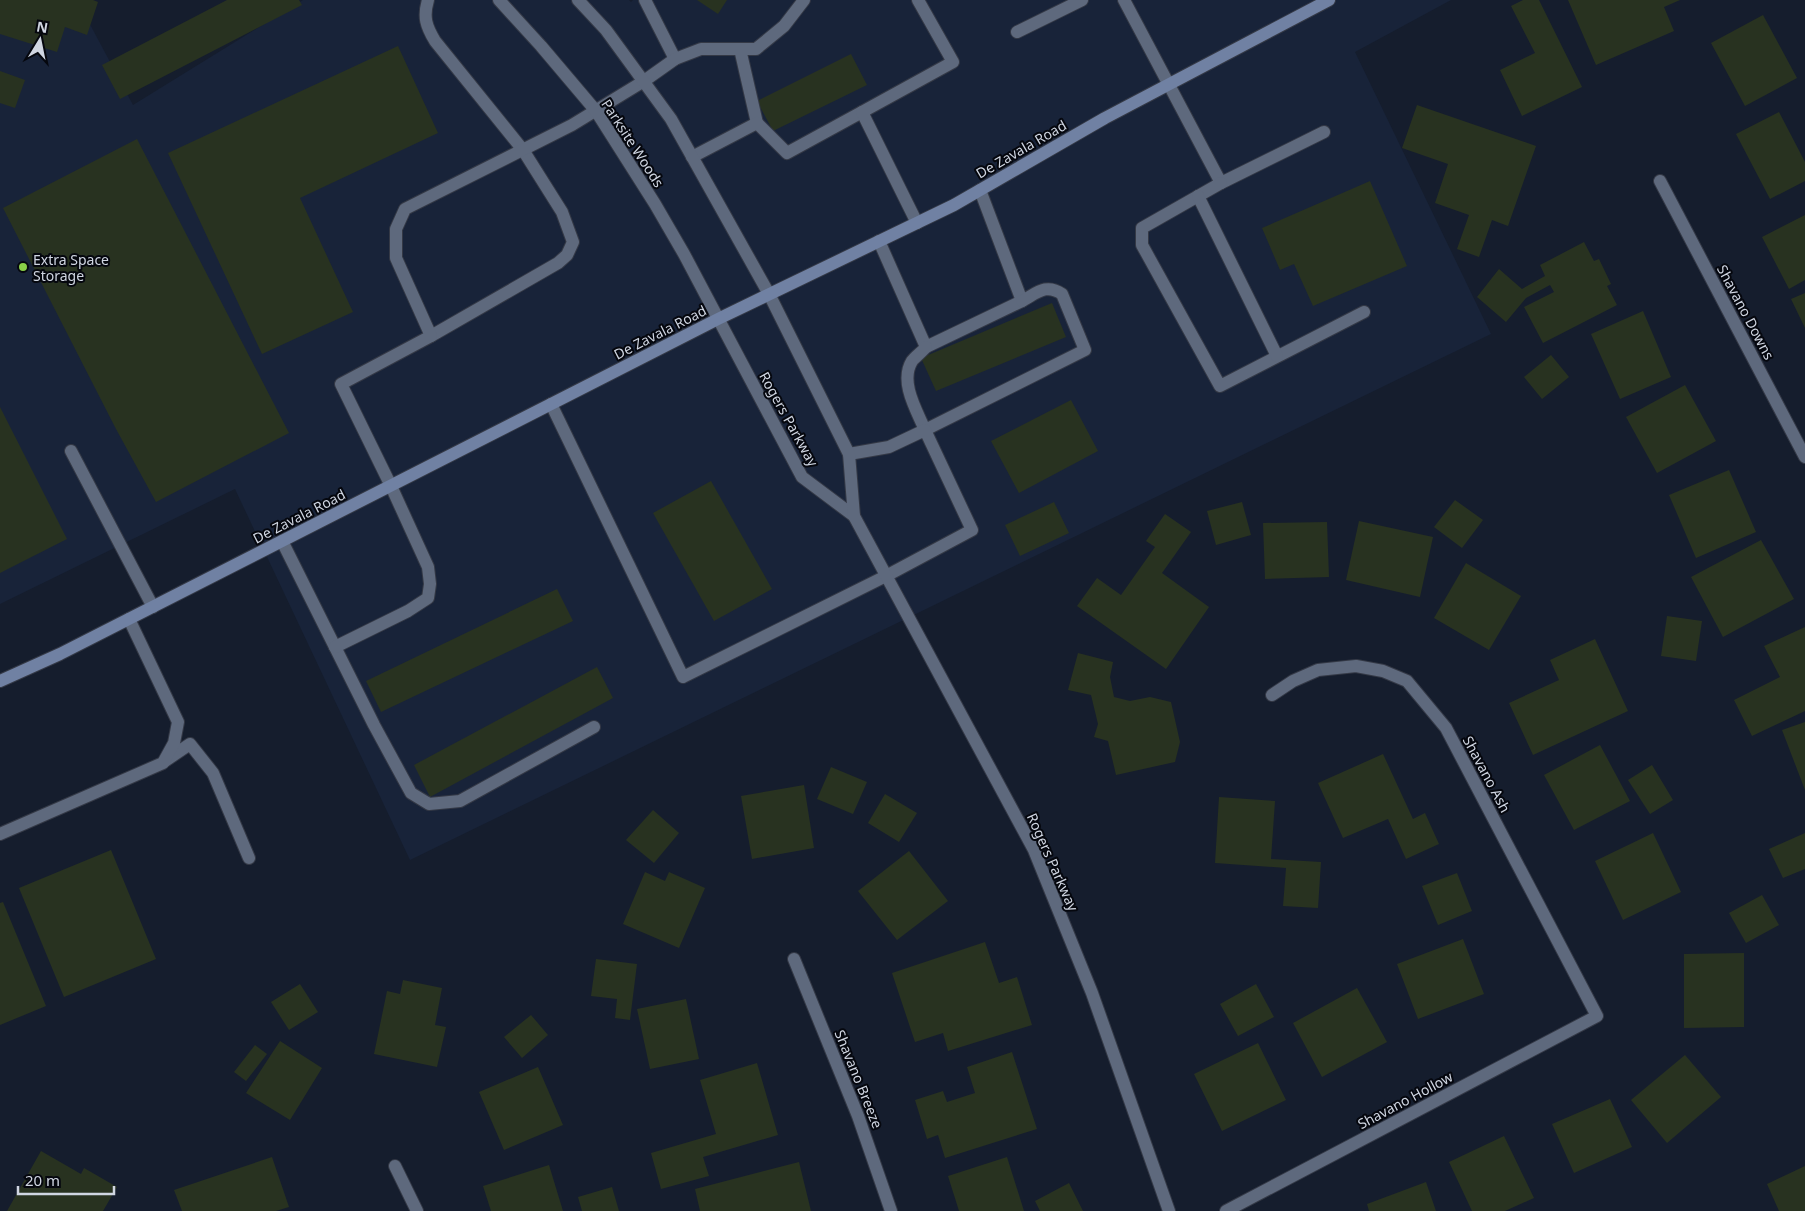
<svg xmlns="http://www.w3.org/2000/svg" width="1805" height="1211" font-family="'Noto Sans',sans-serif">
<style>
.built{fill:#182339}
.building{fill:#283220}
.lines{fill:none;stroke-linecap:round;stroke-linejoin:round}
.lane-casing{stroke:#343946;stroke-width:14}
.street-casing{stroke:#343946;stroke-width:14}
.secondary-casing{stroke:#343946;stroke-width:14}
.lane{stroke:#5e697d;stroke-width:12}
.street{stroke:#5e697d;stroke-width:12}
.secondary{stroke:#7081a3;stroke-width:12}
.poi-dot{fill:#89cf48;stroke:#05070e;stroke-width:2}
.labels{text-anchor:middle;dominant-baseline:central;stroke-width:4;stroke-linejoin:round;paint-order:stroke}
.street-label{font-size:14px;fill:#d0d6e2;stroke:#05070e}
.poi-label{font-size:14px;fill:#d0d6e2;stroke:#05070e;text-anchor:start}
</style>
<rect width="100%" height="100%" fill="#151d2d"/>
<polygon class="built" points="77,0 133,105 303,0 629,0 631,2 633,0 1451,0 1355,52 1491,334 410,860 235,489 0,604 0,21"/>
<g class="building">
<polygon points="0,0 93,0 98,2 87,35 65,27 57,52 0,34"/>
<polygon points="227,0 299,0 302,5 120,99 102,65"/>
<polygon points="697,0 727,0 718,14"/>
<polygon points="1523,0 1539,0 1582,87 1522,116 1500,70 1535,53 1511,6"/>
<polygon points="1568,0 1680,0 1664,7 1674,31 1596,65"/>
<polygon points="1763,15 1797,78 1745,106 1711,43"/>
<polygon points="398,46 438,133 300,198 353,312 262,354 168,153"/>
<polygon points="851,54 867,85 773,131 757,101"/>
<polygon points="0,71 25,80 15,108 0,103"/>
<polygon points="1417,105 1536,146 1508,226 1492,220 1479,257 1457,249 1469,215 1435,203 1448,164 1402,148"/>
<polygon points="1779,112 1805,162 1805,181 1770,199 1736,134"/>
<polygon points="137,139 289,433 156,502 116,429 3,208"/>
<polygon points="1370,181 1407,266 1313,306 1294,264 1280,270 1262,228"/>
<polygon points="1805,215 1805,280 1789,289 1762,237"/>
<polygon points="1584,242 1594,261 1599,259 1611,284 1607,286 1617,305 1543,343 1524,307 1554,292 1550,285 1526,298 1506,322 1477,297 1499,269 1522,289 1545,276 1540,265"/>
<polygon points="1805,293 1805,328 1791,299"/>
<polygon points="1052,303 1066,337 936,391 921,358"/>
<polygon points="1643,311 1671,377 1620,399 1591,334"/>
<polygon points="1551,355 1569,377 1542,399 1524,377"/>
<polygon points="1685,385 1716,441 1657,473 1626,417"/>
<polygon points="1071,400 1098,451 1019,493 991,441"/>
<polygon points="0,407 67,539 0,573"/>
<polygon points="1729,470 1756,532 1696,558 1669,495"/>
<polygon points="711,481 772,589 714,621 653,513"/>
<polygon points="1455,500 1483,520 1462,548 1434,527"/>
<polygon points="1054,502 1069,533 1020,556 1005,525"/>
<polygon points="1242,502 1251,535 1216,545 1207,511"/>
<polygon points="1165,514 1191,532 1162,573 1209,607 1166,669 1077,606 1097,578 1121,595 1155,547 1146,541"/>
<polygon points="1359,521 1433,537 1420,597 1346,580"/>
<polygon points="1327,522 1329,577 1265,579 1263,523"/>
<polygon points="1761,540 1794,599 1723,637 1691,577"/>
<polygon points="1466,563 1521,596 1489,650 1434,618"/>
<polygon points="557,589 573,621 381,712 366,681"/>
<polygon points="1667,616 1702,621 1696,661 1661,656"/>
<polygon points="1805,627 1805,711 1752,736 1734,700 1780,677 1764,646"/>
<polygon points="1595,639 1628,711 1533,755 1509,703 1559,680 1550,660"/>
<polygon points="1078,653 1113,662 1110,677 1114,697 1130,701 1150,697 1171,702 1180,742 1175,762 1116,775 1108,741 1094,737 1098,724 1091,695 1068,690"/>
<polygon points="597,667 613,698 430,797 414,765"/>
<polygon points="1805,722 1805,790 1782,730"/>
<polygon points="1600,745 1630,801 1574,830 1544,775"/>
<polygon points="1383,754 1413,819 1425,813 1439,844 1406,859 1388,819 1343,838 1318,783"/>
<polygon points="1652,765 1673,800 1650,814 1628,780"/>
<polygon points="831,767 867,782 853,814 817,799"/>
<polygon points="804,785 814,848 752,859 741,796"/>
<polygon points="885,794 917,813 899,842 868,823"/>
<polygon points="1219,797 1275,801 1271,859 1321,862 1318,908 1283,906 1286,868 1215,863"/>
<polygon points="653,810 679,833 654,863 626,840"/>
<polygon points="1653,833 1681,892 1623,920 1595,861"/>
<polygon points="1805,833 1805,869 1783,878 1769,849"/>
<polygon points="111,850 156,959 64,997 19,888"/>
<polygon points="909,851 948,901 897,940 858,891"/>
<polygon points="645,872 665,881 669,872 705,888 679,948 623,924"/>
<polygon points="1457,873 1472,911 1438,925 1422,886"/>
<polygon points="1762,895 1779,925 1746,943 1729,913"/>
<polygon points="3,902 46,1006 0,1025 0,903"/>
<polygon points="1463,939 1484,994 1418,1019 1397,964"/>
<polygon points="985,942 999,983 1017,977 1032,1025 948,1051 943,1033 915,1042 892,973"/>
<polygon points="1744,953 1744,1027 1684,1028 1684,954"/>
<polygon points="596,959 637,964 630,1020 615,1018 617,999 591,996"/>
<polygon points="403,980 442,988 435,1025 446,1027 437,1067 374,1054 387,991 400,994"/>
<polygon points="300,984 318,1012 289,1030 271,1002"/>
<polygon points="1256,984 1274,1017 1238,1036 1220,1004"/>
<polygon points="1357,988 1387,1042 1322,1077 1293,1023"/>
<polygon points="686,999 699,1059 650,1069 637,1009"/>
<polygon points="531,1015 548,1035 522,1058 504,1037"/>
<polygon points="280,1041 322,1068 290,1120 246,1093"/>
<polygon points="1258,1043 1286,1100 1222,1131 1194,1074"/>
<polygon points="255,1045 267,1054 246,1081 234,1072"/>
<polygon points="1012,1052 1037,1129 945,1158 938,1135 927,1139 915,1100 943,1091 947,1102 975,1093 967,1067"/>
<polygon points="1685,1055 1721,1097 1667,1143 1631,1100"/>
<polygon points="757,1063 778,1135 703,1157 709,1176 661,1189 651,1153 716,1134 700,1080"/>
<polygon points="538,1067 563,1125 504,1150 479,1092"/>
<polygon points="1610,1099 1632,1147 1574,1173 1552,1124"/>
<polygon points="1504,1136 1534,1198 1505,1211 1472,1211 1449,1162"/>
<polygon points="41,1151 81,1174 84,1168 117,1187 103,1211 7,1211"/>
<polygon points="272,1157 289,1207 276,1211 182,1211 174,1190"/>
<polygon points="1007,1157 1024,1211 959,1211 948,1176"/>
<polygon points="799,1162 811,1211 700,1211 695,1189"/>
<polygon points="549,1165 563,1211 491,1211 483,1186"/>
<polygon points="1805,1166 1805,1211 1779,1211 1767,1184"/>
<polygon points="1426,1182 1436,1211 1369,1211 1367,1204"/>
<polygon points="1069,1183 1083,1211 1040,1211 1035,1201"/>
<polygon points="612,1187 619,1211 582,1211 578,1197"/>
</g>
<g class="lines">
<defs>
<g id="lane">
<path d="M428,0C423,17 426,26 435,41L523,150L562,212L573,242L567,255L558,263L431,336"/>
<polyline points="645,0 675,59"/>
<polyline points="1124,0 1221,183 1324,132"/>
<polyline points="1017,32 1082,0"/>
<polyline points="740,49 757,123"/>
<polyline points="692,157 757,123 787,153 862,112"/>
<polyline points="1221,183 1142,228 1142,245 1220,386 1364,312"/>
<polyline points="1198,196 1277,356"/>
<polyline points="917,223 862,112 953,62 918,0"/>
<polyline points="879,241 926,347 1022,301 980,190"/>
<path d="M926,347C922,352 916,356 912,361C899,382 917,411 925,430L1085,350L1062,294C1046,283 1037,293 1022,301"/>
<polyline points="551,404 683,677 886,576 972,530 925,430 889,447 849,454"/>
<polyline points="71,451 153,607"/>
<polyline points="282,541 374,725 411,793 429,804 460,801 594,727"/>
<polyline points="335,647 408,611 428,598 430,584 428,567 391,486 341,384 431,336 396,258 396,229 405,209 572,125 644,81 675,59 701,49 756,49 784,26 804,0"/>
<polyline points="165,761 190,744 213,773 249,858"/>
<polyline points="0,834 163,763 174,743 178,722 129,619"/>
</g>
<g id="street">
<polyline points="499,0 541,46 596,111 655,204 684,254 802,477 854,516"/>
<polyline points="578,0 606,30 671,119 769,294 849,454 854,516 1034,850 1092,993 1169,1211"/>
<polyline points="1660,181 1805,457"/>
<polyline points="794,959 858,1116 891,1211"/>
<polyline points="395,1166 417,1211"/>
<polyline points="1226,1211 1597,1016 1446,728 1407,681 1383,671 1356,666 1318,670 1293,681 1272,695"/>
</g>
<polyline id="secondary" points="0,681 60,654 718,319 954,205 1105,118 1329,0"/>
</defs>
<use href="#lane" class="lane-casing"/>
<use href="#street" class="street-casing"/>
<use href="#secondary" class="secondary-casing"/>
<use href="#lane" class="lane"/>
<use href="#street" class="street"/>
<use href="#secondary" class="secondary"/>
</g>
<circle class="poi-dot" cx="23" cy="267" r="5"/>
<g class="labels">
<g class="street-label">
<text transform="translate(633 143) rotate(57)">Parksite Woods</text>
<text transform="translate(1021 149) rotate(-30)">De Zavala Road</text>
<text transform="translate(1746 312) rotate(62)">Shavano Downs</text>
<text transform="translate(660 332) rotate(-27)">De Zavala Road</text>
<text transform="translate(789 419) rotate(61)">Rogers Parkway</text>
<text transform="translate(299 516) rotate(-27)">De Zavala Road</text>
<text transform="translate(1487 774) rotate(62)">Shavano Ash</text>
<text transform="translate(1053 862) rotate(66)">Rogers Parkway</text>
<text transform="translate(859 1079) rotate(68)">Shavano Breeze</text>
<text transform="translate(1405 1100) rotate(-28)">Shavano Hollow</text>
</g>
<g class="poi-label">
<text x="33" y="259">Extra Space<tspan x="33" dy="16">Storage</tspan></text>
</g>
</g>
<g transform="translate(40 40) rotate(10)" stroke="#05070e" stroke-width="4" paint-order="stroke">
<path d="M0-4L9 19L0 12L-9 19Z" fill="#d0d6e2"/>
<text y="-8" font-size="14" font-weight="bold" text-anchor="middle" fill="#d0d6e2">N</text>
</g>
<path d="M18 1186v8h96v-8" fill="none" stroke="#d0d6e2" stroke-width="2.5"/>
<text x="25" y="1186" font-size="15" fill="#d0d6e2" stroke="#05070e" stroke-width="4" paint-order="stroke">20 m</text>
</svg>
